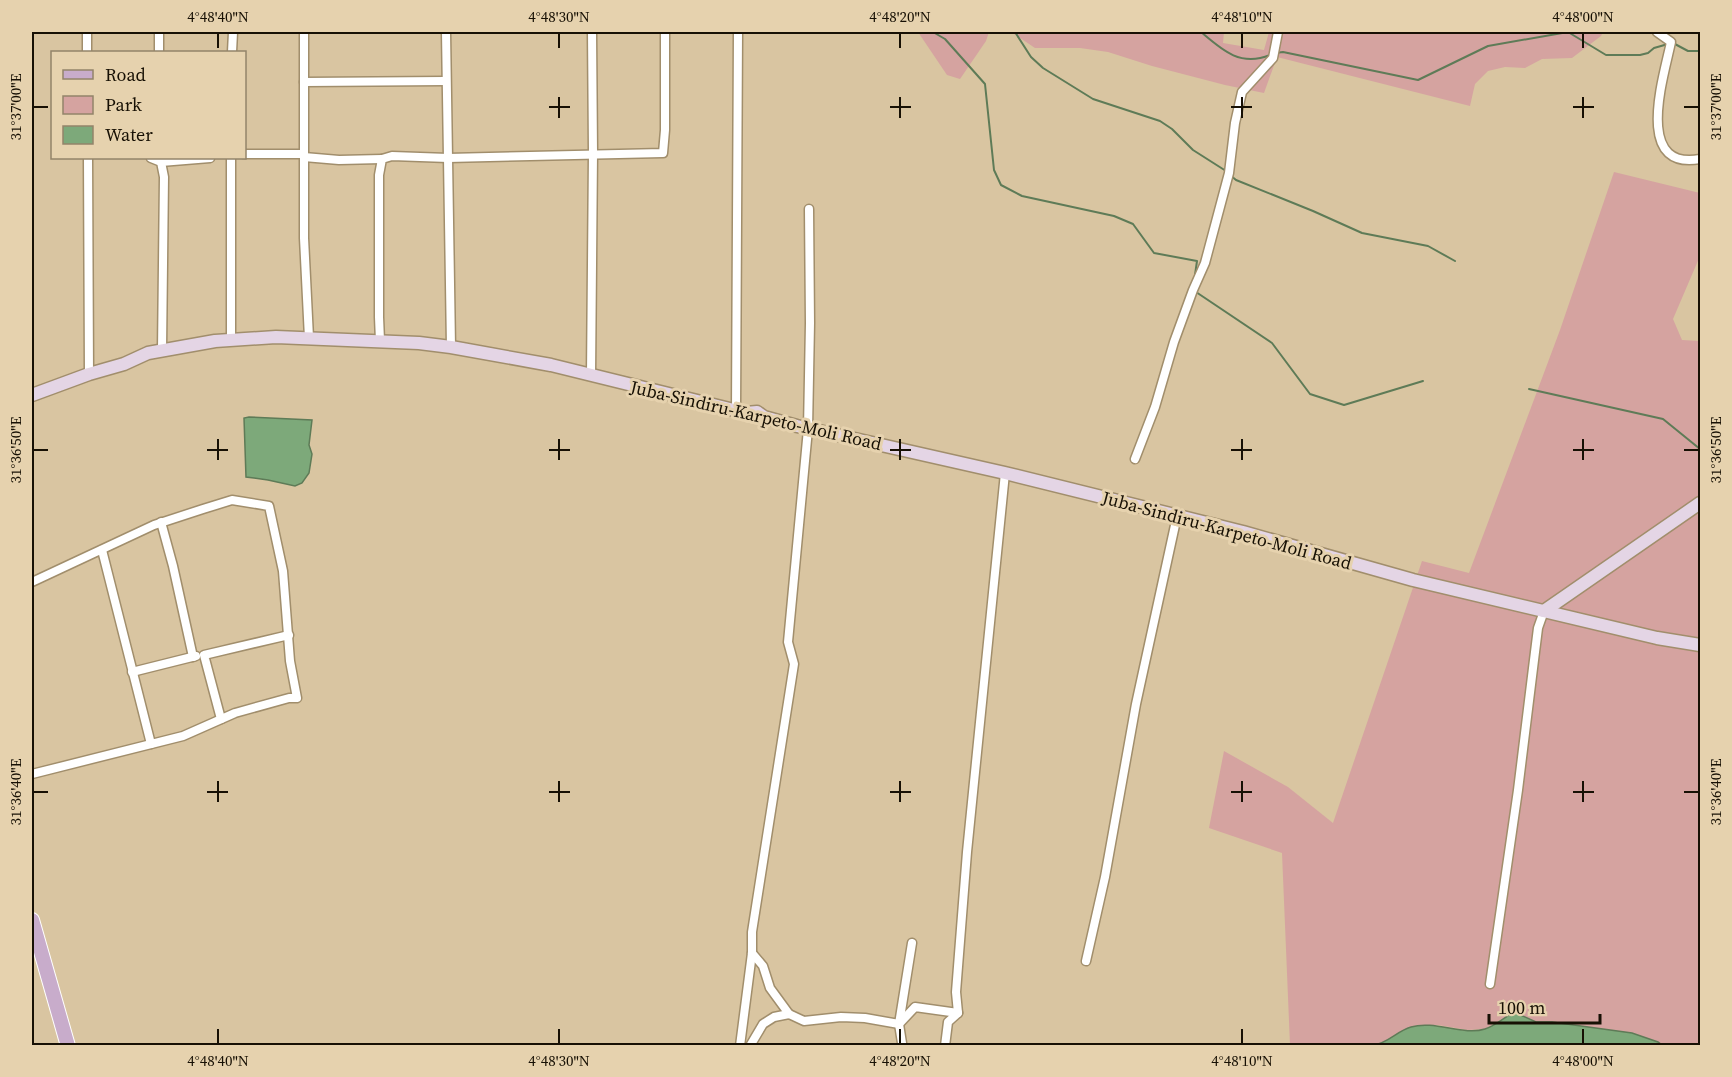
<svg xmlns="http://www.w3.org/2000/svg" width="1732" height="1077" font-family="'Source Serif 4',serif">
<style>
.green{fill:#d5a3a0}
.water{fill:#7da97a;stroke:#5e7b57;stroke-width:1.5}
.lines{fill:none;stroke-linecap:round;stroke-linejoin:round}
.stream{stroke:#5e7b57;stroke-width:2}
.street-casing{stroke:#a18e6c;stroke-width:11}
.secondary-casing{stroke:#a18e6c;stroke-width:15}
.primary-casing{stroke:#fff;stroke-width:16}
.street{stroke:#fff;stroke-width:8}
.secondary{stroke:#e4d5e5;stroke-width:12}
.primary{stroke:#c8accb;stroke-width:14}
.ticks{fill:none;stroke:#171004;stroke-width:2}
.labels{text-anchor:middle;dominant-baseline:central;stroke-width:6;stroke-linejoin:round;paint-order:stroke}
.street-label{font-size:18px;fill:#171004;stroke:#e6d2ae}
.neatline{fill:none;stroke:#171004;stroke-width:2}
.ticks-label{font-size:15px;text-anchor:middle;fill:#171004}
</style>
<rect width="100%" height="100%" fill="#d9c5a1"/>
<g class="green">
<polygon points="918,32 989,32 986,41 960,79 947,75"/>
<polygon points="1011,32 1224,32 1223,43 1264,50 1269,32 1603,32 1601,36 1572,58 1542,59 1525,68 1505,67 1488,71 1475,84 1470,106 1277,57 1264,93 1225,85 1152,66 1108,52 1080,48 1035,48"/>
<polygon points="1614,172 1700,193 1700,256 1673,319 1682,340 1700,341 1700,1045 1662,1045 1658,1042 1552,1022 1536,1022 1514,1012 1485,1029 1467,1030 1438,1025 1411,1027 1382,1044 1290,1045 1282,853 1209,828 1224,751 1288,787 1333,823 1422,561 1469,573 1560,330"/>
</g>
<g class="water">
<polygon points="249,417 312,420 309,445 312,454 309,473 302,483 295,486 268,480 246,477 244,418"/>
<path d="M1514,1012L1536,1022H1552L1632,1033L1658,1042L1662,1045H1374C1388,1043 1397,1031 1411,1027C1435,1020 1463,1036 1485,1029C1495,1026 1505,1017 1514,1012Z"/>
</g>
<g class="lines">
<g class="stream">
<polyline points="933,32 945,39 985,84 994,170 1001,185 1022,196 1114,216 1133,224 1154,253 1197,261 1195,275"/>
<polyline points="1015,32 1031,57 1043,68 1093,99 1160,121 1172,129 1193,150 1226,171"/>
<path d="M1201,32C1222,50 1240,67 1270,55"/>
<polyline points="1673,43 1688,51 1700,51"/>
<polyline points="1275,53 1283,52 1418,80 1488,46 1568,32 1606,55 1640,55 1648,53 1654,48 1668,44"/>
<polyline points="1230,175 1236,180 1313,211 1362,233 1428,246 1455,261"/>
<polyline points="1196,292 1272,343 1310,394 1344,405 1423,381"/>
<polyline points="1529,389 1663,419 1700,449"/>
</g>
<defs>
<g id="street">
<polyline points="87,32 87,52"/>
<polyline points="304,32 304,238 309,338"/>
<polyline points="446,32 451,347"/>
<path d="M1657,32L1671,42C1664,76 1633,171 1700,159"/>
<polyline points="159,52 159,32"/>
<polyline points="232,52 233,32"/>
<polyline points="304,82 446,81"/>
<polyline points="244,154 304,154"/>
<polyline points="304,157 339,160 382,159"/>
<polyline points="88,158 89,374"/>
<polyline points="151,158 161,162 164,177 162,350"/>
<polyline points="161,162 210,158"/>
<polyline points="231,340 231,158"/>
<polyline points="380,341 379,317 379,175 382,159 392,156 448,158 663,153 665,130 665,32"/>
<polyline points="591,375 593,153 592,32"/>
<polyline points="736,411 738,32"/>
<polyline points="1135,459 1155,407 1174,342 1193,290 1205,263 1229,173 1235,123 1242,92 1273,58 1278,32"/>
<polyline points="161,522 173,566 193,657"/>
<polyline points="102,550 151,744"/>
<polyline points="32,582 154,525 203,509 232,500 269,506 283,571 290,661 297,698 289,698 235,713 183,736 32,774"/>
<polyline points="132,672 196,656"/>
<polyline points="221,719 204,655 289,635"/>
<polyline points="752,953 763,966 770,988 789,1014"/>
<polyline points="1086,961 1105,877 1136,704 1177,516"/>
<polyline points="1490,984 1518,790 1535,652 1538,628 1544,611"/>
<polyline points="902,1043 899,1024 912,943"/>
<polyline points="740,1046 752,953 752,932 794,664 788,642 808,429 810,323 809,209"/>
<polyline points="750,1046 763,1024 774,1017 789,1014 804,1021 841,1017 865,1018 899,1024 915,1007 958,1013"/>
<polyline points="945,1046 948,1022 958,1013 956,992 967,852 1005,473"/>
</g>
<g id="secondary">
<polyline points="32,395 89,374 124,364 148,353 215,341 276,337 419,343 451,347 551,365 746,413 757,412 764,417 797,426 1005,473 1243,532 1413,580 1657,638 1700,645"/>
<polyline points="1544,611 1700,503"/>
</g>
<polyline id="primary" points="32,920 68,1046"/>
</defs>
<use href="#street" class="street-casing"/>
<use href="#secondary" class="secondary-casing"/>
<use href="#primary" class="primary-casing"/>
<use href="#street" class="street"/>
<use href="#secondary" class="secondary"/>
<use href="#primary" class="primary"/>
</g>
<path class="ticks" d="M218,33V48M559,33V48M900,33V48M1242,33V48M1583,33V48M559,97V118M900,97V118M1242,97V118M1583,97V118M33,107H48M549,107H570M890,107H911M1231,107H1252M1573,107H1594M1684,107H1699M218,439V460M559,439V460M900,439V460M1242,439V460M1583,439V460M33,450H48M207,450H228M549,450H570M890,450H911M1231,450H1252M1573,450H1594M1684,450H1699M218,781V802M559,781V802M900,781V802M1242,781V802M1583,781V802M33,792H48M207,792H228M549,792H570M890,792H911M1231,792H1252M1573,792H1594M1684,792H1699M218,1029V1044M559,1029V1044M900,1029V1044M1242,1029V1044M1583,1029V1044"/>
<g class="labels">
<g class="street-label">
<text transform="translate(756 415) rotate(13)">Juba-Sindiru-Karpeto-Moli Road</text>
<text transform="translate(1227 530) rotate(15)">Juba-Sindiru-Karpeto-Moli Road</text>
</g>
</g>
<rect width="1732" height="1077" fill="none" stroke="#e6d2ae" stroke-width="66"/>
<rect x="51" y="51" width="195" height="108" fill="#e6d2ae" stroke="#93846a" stroke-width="1.5"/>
<rect x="63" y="70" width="30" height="9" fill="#c8accb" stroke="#93846a" stroke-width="1.5"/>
<text x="105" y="81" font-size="18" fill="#171004">Road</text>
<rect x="63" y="96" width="30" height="18" fill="#d5a3a0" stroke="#93846a" stroke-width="1.5"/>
<text x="105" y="111" font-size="18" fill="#171004">Park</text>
<rect x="63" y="126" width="30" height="18" fill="#7da97a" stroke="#93846a" stroke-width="1.5"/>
<text x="105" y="141" font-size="18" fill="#171004">Water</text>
<path d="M1489 1014v9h111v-9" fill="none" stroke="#171004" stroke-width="3"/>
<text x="1498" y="1014" font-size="18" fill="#171004" stroke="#e6d2ae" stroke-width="4.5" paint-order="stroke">100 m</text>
<rect x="33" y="33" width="1666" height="1011" class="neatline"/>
<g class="ticks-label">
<text x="218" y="22">4°48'40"N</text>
<text x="559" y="22">4°48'30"N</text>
<text x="900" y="22">4°48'20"N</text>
<text x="1242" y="22">4°48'10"N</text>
<text x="1583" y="22">4°48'00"N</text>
<text transform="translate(1716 107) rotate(-90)" y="5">31°37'00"E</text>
<text transform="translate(16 107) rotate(-90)" y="5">31°37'00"E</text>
<text transform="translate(1716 450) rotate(-90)" y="5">31°36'50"E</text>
<text transform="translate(16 450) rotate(-90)" y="5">31°36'50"E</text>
<text transform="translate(1716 792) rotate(-90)" y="5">31°36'40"E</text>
<text transform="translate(16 792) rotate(-90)" y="5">31°36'40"E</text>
<text x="218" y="1066">4°48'40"N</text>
<text x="559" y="1066">4°48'30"N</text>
<text x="900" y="1066">4°48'20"N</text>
<text x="1242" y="1066">4°48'10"N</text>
<text x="1583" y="1066">4°48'00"N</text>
</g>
</svg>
